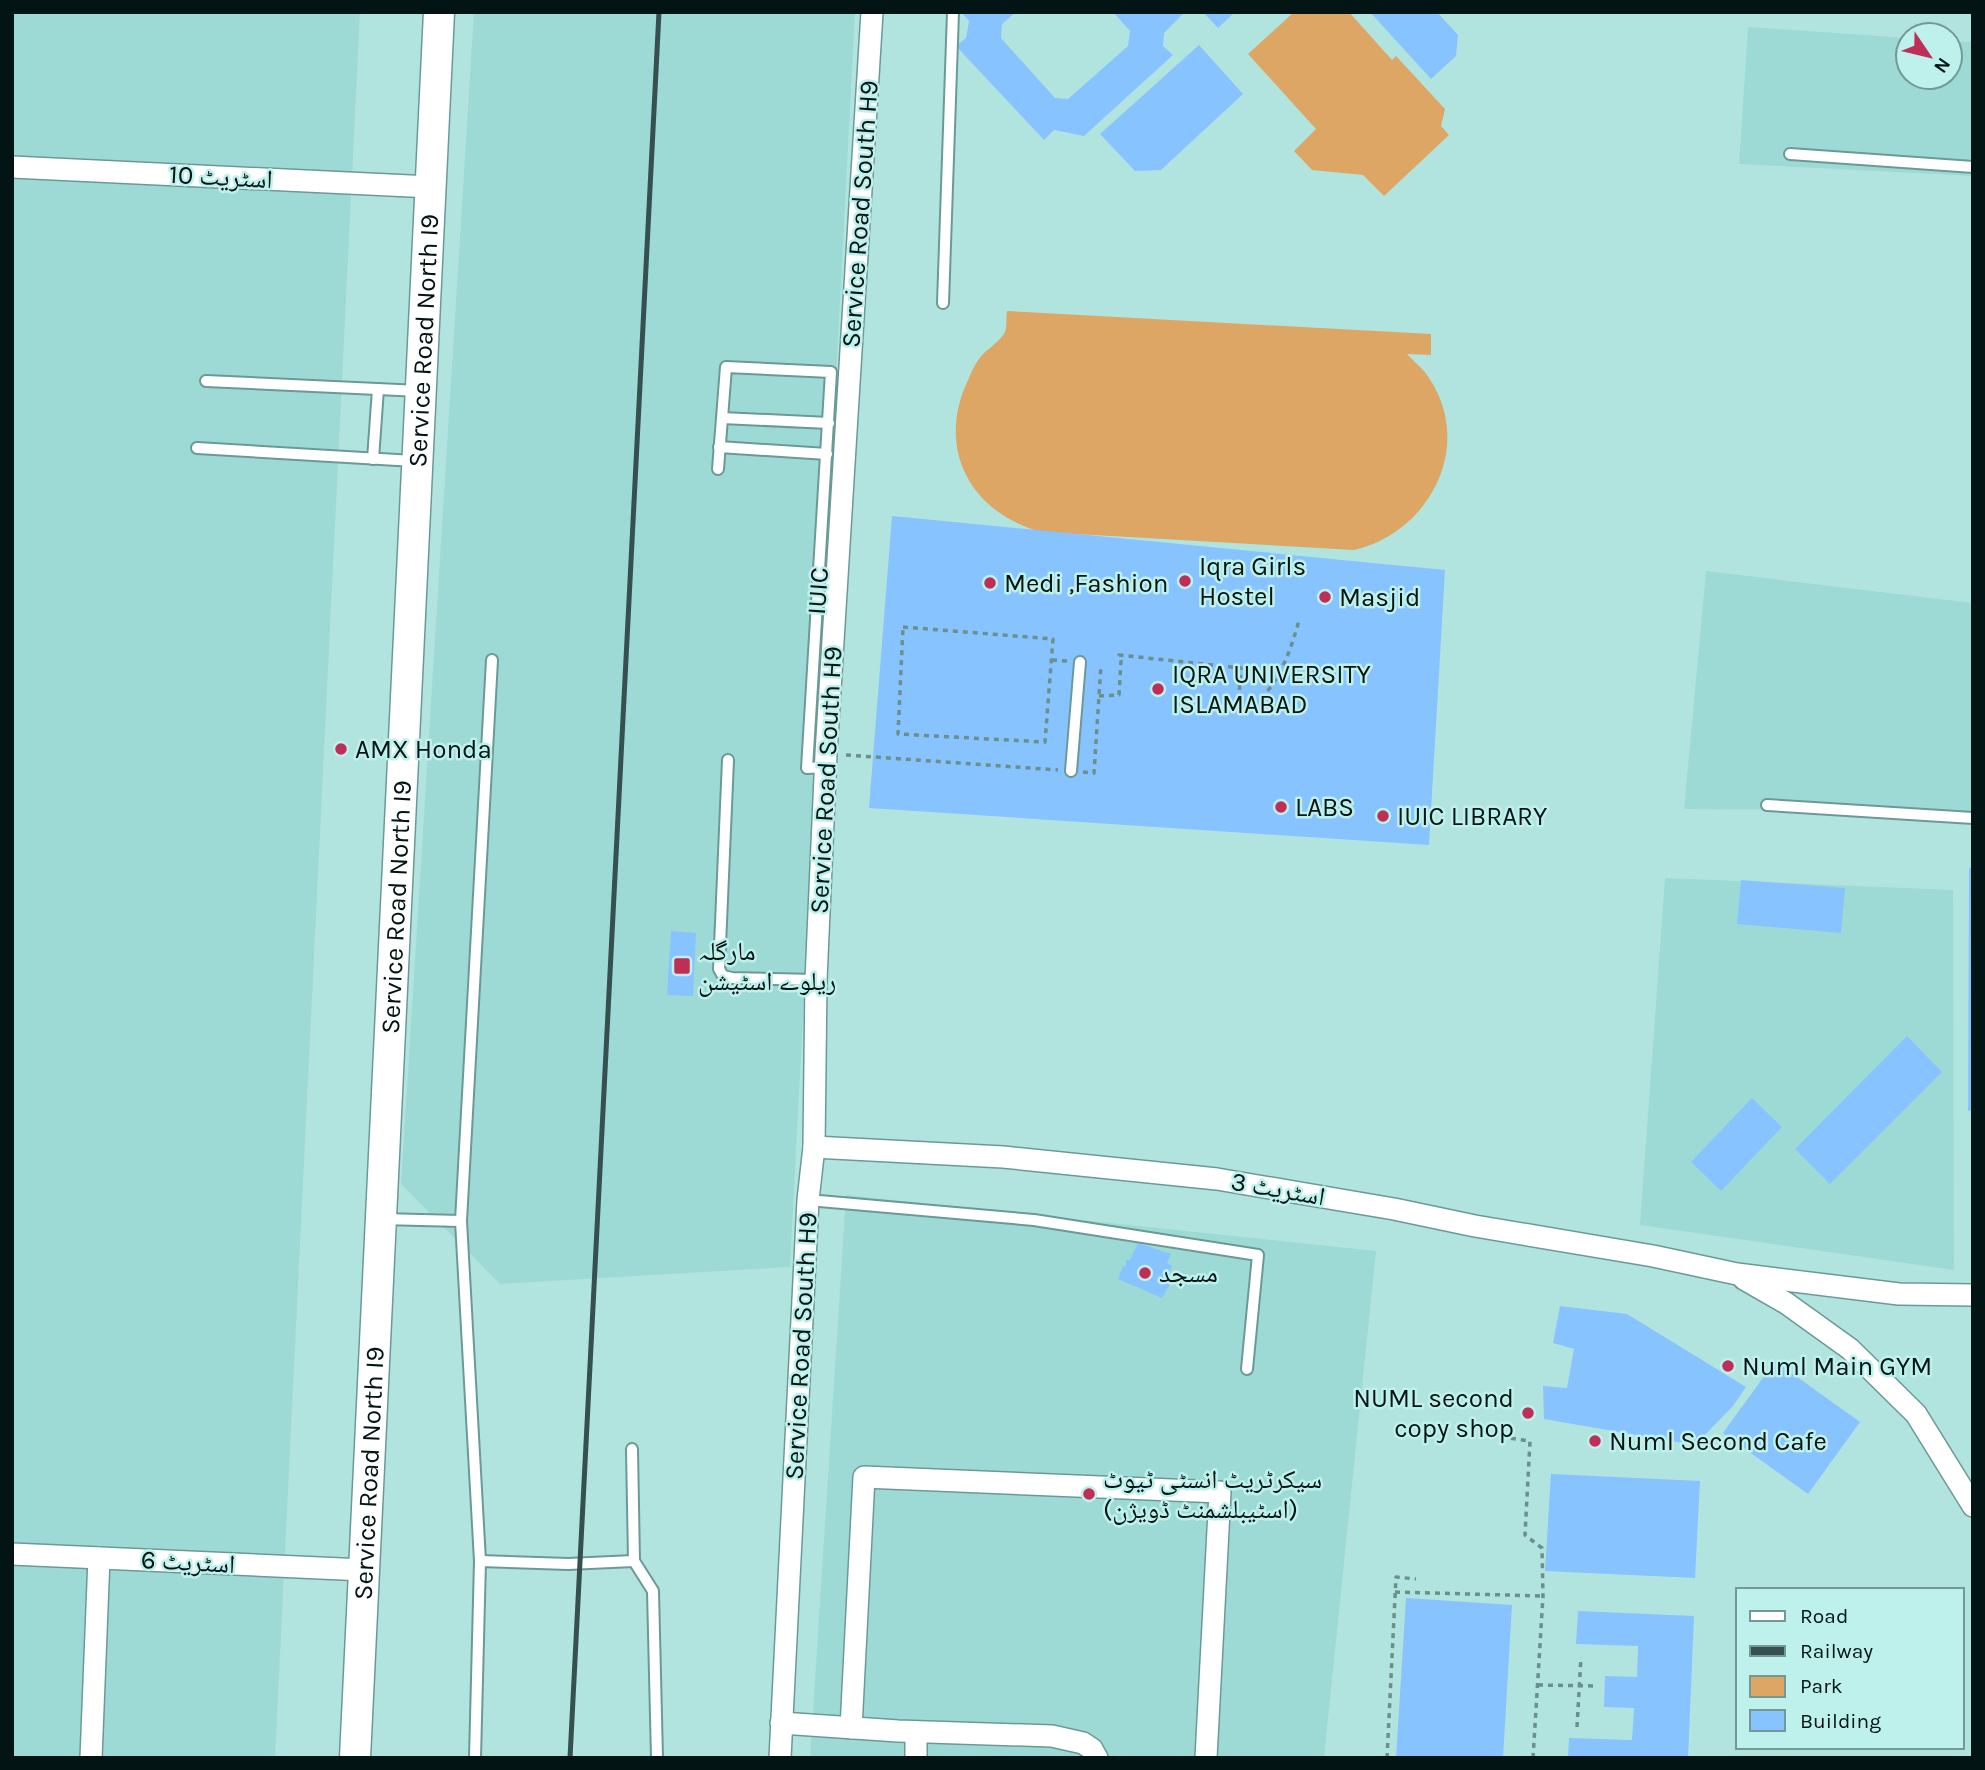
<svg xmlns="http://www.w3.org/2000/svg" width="1985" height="1770" font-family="Karla,'Noto Naskh Arabic',sans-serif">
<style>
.built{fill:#9edad5}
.green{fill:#dea664}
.building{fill:#87c3ff}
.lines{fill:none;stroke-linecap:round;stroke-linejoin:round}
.lane-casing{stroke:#6b9a96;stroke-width:14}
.street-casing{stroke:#6b9a96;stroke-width:24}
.secondary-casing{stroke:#6b9a96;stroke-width:33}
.path{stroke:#6b908c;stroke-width:3.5;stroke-dasharray:5 5;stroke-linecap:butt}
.lane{stroke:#fff;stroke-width:10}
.street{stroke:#fff;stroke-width:21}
.secondary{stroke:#fff;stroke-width:30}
.rail{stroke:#35504e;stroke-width:5}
.poi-dot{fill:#be2e57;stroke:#bff1ec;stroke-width:2.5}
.labels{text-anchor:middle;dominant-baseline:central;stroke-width:5;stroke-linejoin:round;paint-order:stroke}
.street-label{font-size:26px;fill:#021413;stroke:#bff1ec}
.poi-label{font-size:26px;fill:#021413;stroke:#bff1ec;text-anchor:start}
</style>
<rect width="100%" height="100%" fill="#b2e4df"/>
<g class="built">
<polygon points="12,12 360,12 275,1758 12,1758"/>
<polygon points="474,12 855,12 790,1267 500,1284 401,1184"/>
<polygon points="1748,27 1908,38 1908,77 1950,77 1950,41 1973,42 1973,176 1739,164"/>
<polygon points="1706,571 1973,603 1973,811 1684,809"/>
<polygon points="1665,878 1953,890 1954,1270 1640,1225"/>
<polygon points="846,1195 1376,1251 1324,1758 810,1758"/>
</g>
<g class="green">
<polygon points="1294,12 1349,12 1392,60 1396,56 1445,109 1441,126 1449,135 1384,196 1363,175 1312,170 1294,151 1316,129 1248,54"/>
<path d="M1007,311L1431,334V355L1407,354C1414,362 1424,369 1429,378C1475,446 1429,533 1354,550L1041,532C969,512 935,447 969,378C972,370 976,362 982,355C988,349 1001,340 1005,332C1007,327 1006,317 1007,311Z"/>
</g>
<g class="building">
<polygon points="961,12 1016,12 1002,24 1001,38 1055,98 1068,99 1128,46 1130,31 1113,12 1185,12 1164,33 1163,46 1173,55 1084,136 1054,130 1044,140 956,46 966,38 969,21"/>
<polygon points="1203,12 1235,12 1218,28"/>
<polygon points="1370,12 1437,12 1458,35 1456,56 1431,79"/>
<polygon points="1199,45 1243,94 1161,170 1135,171 1100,134"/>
<polygon points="892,516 1445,570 1429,845 869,808"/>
<polygon points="1969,868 1973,868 1973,1110 1968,1111"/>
<polygon points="1741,880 1845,888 1841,933 1737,924"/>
<polygon points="671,931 696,933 693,996 667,995"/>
<polygon points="1907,1036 1942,1072 1830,1184 1795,1149"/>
<polygon points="1752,1098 1782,1127 1721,1191 1691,1162"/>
<polygon points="1138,1243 1171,1254 1167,1263 1172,1266 1165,1281 1170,1284 1162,1298 1118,1279 1123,1266 1126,1266 1126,1260 1130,1260"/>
<polygon points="1560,1306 1627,1314 1746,1387 1733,1406 1695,1445 1544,1419 1543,1386 1567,1388 1574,1349 1553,1343"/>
<polygon points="1775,1361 1860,1422 1808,1494 1723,1433"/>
<polygon points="1551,1474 1700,1481 1695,1578 1545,1571"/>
<polygon points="1406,1598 1512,1605 1503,1758 1396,1758"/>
<polygon points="1578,1611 1694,1616 1688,1758 1568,1758 1569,1738 1632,1740 1634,1708 1604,1707 1605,1676 1637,1677 1638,1646 1576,1644"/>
</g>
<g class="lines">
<defs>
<g id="lane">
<polyline points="1790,154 1973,167"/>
<polyline points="943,303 953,12"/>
<polyline points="206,381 420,391"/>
<polyline points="722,418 829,423"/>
<polyline points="719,447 827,454"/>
<polyline points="197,448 414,461"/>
<polyline points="373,459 378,389"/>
<polyline points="718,469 726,367 831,372 807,768 826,767"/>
<polyline points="728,760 719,969 723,976 732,978 816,980"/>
<polyline points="1071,771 1080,662"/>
<polyline points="1767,805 1973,818"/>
<polyline points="808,1200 1034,1220 1258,1255 1247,1369"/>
<polyline points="381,1219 461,1221 492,660"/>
<polyline points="461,1221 480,1561 475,1758"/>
<polyline points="632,1449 634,1561 653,1591 657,1758"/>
<polyline points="480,1561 568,1564 634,1561"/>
</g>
<g id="street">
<polyline points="12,167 431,187"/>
<polyline points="814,1147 1003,1157 1217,1179 1394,1209 1475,1226 1653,1256 1737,1274 1899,1294 1973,1295"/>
<polyline points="1744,1279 1786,1303 1850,1349 1916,1414 1973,1506"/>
<polyline points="12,1554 364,1570"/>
<polyline points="781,1723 898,1731 1052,1736 1083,1743 1092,1749 1097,1758"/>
<polyline points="851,1728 864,1477 1220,1492 1206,1758"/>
<polyline points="91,1758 99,1558"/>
<polyline points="780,1758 808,1200 814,1147 816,980 826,754 872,12"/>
<polyline points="916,1758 916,1732"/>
</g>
<g id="secondary">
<path id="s1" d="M355,1758L439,12"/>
</g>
</defs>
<use href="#lane" class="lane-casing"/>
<use href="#street" class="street-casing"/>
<use href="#secondary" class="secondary-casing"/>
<g class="path">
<polygon points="903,627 1053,639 1045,742 898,734"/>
<polyline points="1052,660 1067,661"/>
<path d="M1099,696L1119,695L1121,661L1119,655L1241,668L1238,709C1272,707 1292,648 1299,620"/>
<polyline points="846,755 1058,770"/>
<polyline points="1083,772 1094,773 1101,665"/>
<polyline points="1501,1437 1530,1441 1525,1535 1542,1548 1543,1596 1533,1758"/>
<polyline points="1395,1592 1543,1596"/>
<polyline points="1538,1685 1598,1686"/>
<polyline points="1577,1727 1581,1657"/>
<polyline points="1387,1758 1396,1577 1416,1579"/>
</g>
<use href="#lane" class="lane"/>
<use href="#street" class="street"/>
<use href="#secondary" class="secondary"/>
<polyline class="rail" points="570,1758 659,12"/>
</g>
<g class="poi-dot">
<circle cx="1185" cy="581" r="7"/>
<circle cx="990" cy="583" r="7"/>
<circle cx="1325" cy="597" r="7"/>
<circle cx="1158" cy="689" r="7"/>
<circle cx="341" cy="749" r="7"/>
<circle cx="1281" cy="807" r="7"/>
<circle cx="1383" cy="816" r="7"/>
<rect x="673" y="957" width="18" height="18" rx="3.5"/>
<circle cx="1145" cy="1273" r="7"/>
<circle cx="1728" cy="1366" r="7"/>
<circle cx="1528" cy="1413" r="7"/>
<circle cx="1595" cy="1441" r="7"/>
<circle cx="1089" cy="1494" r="7"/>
</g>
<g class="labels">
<g class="street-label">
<text transform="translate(221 177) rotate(3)">اسٹریٹ 10</text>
<text transform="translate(860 214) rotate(-86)">Service Road South H9</text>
<text stroke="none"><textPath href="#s1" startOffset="1419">Service Road North I9</textPath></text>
<text transform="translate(818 591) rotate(-86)">IUIC</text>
<text transform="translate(826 780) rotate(-87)">Service Road South H9</text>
<text stroke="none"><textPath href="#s1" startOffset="852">Service Road North I9</textPath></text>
<text transform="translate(1278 1189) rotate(10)">اسٹریٹ 3</text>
<text transform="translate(801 1346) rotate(-87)">Service Road South H9</text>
<text stroke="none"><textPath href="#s1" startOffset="285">Service Road North I9</textPath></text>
<text transform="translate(188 1562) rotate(3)">اسٹریٹ 6</text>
</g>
<g class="poi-label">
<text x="1199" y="566">Iqra Girls<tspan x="1199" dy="30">Hostel</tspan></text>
<text x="1004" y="583">Medi ,Fashion</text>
<text x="1339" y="597">Masjid</text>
<text x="1172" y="674">IQRA UNIVERSITY<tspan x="1172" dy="30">ISLAMABAD</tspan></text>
<text x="355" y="749">AMX Honda</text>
<text x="1295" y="807">LABS</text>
<text x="1397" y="816">IUIC LIBRARY</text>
<text x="698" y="951">مارگلہ<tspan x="698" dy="30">ریلوے اسٹیشن</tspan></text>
<text x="1159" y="1273">مسجد</text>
<text x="1742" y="1366">Numl Main GYM</text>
<text x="1514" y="1398" text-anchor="end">NUML second<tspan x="1514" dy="30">copy shop</tspan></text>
<text x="1609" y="1441">Numl Second Cafe</text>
<text x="1103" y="1479">سیکرٹریٹ انسٹی ٹیوٹ<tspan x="1103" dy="30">(اسٹیبلشمنٹ ڈویژن)</tspan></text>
</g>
</g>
<rect width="1985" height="1770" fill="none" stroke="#021413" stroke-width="28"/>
<rect x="1736" y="1588" width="228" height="161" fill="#bff1ec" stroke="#739995" stroke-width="2"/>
<rect x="1750" y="1611" width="35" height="10" fill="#ffffff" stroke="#739995" stroke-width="2"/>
<text x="1800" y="1623" font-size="21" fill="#021413">Road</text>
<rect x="1750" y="1646" width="35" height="10" fill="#35504e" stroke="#739995" stroke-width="2"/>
<text x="1800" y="1658" font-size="21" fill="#021413">Railway</text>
<rect x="1750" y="1676" width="35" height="21" fill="#dea664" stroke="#739995" stroke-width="2"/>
<text x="1800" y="1693" font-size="21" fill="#021413">Park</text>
<rect x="1750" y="1710" width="35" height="21" fill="#87c3ff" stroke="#739995" stroke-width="2"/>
<text x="1800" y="1728" font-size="21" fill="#021413">Building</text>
<g transform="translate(1929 56) rotate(125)"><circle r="33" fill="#bff1ec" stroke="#739995" stroke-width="2"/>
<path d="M0-5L12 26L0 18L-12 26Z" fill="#be2e57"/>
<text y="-10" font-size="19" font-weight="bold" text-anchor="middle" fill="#021413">N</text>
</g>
</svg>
